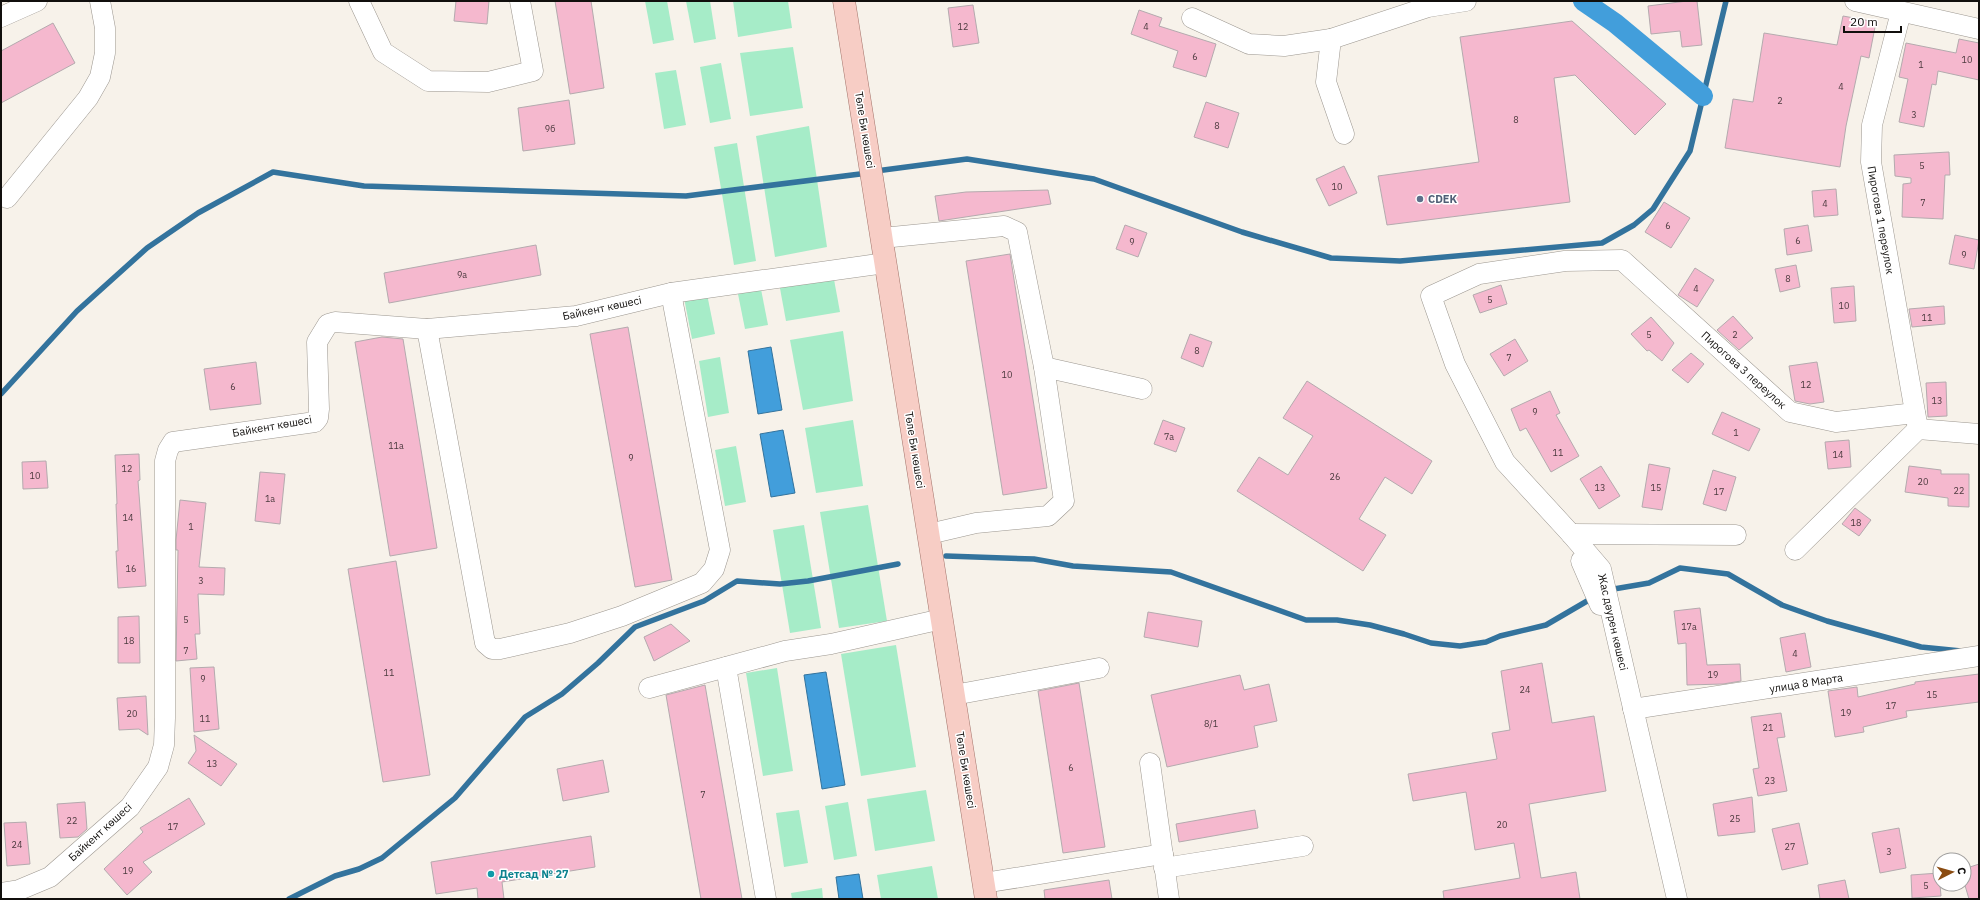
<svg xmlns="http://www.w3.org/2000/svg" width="1980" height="900" font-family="'IBM Plex Sans',sans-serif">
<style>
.green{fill:#a6ecc8}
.water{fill:#429edb;stroke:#33739d}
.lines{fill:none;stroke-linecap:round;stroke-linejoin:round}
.stream{stroke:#33739d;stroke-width:5.5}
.canal{stroke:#429edb;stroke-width:20}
.building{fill:#f5b8ce;stroke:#b4aaae}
.minor-casing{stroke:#9c9790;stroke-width:21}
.major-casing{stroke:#a3746b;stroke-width:23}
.minor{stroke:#fff;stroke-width:20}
.major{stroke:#f7cdc5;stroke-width:22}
.service-dot{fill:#5c6f8a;stroke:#fff;stroke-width:1.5}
.culture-dot{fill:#0f9aa8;stroke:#fff;stroke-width:1.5}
.labels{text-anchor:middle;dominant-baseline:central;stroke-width:3;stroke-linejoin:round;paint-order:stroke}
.number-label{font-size:9px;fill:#4a393d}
.street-label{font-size:11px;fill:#110f0d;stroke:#fff}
.service-label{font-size:11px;font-weight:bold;fill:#4e5e75;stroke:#fff;text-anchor:start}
.culture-label{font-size:11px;font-weight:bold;fill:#0d838f;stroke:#fff;text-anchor:start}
</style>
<rect width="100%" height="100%" fill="#f7f2ea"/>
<g class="green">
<polygon points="645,1 667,1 674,40 653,44"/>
<polygon points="686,1 710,1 716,39 694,43"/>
<polygon points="733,1 788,1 792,28 738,37"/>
<polygon points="793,47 803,108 750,116 740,53"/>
<polygon points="721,63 731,119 710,123 700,67"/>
<polygon points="676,70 686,125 664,129 655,73"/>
<polygon points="809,126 827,247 775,257 756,136"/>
<polygon points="737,143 756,261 734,265 714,147"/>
<polygon points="833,274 840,312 786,321 779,283"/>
<polygon points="760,284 768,325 745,329 737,289"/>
<polygon points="707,294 715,334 692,339 684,298"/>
<polygon points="843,331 853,401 803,410 790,340"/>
<polygon points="720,357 729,413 708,417 699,361"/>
<polygon points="853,420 863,486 816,493 805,428"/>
<polygon points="736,446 746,502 725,506 715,450"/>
<polygon points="868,505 887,621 839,628 820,512"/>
<polygon points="804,525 821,628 790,633 773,530"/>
<polygon points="896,645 916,767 861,776 841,654"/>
<polygon points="777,668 793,771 763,776 746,673"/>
<polygon points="926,790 935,841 875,851 867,799"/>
<polygon points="848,802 857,856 834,860 825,806"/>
<polygon points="799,810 808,863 784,867 776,813"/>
<polygon points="932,866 938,899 881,899 877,875"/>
<polygon points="822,888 823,899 792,899 791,893"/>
</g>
<g class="water">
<polygon points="771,347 782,410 758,414 748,351"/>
<polygon points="783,430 795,493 771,497 760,434"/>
<polygon points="826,672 845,785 822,789 804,675"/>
<polygon points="859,874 863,899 839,899 836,877"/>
</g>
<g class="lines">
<g class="stream">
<polyline points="876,171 967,159 1094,179 1242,232 1331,258 1400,261 1602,243 1634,225 1653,209 1690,151 1726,1"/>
<polyline points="1,394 77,311 147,248 198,213 273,172 364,186 686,196 868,173"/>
<polyline points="946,556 1034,559 1073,566 1171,572 1306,620 1337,620 1370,625 1404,634 1431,643 1460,646 1486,642 1500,636 1546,625 1594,597"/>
<polyline points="1608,590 1649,583 1680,568 1728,574 1782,605 1827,621 1921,647 1961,651"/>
<polyline points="289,899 335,876 359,869 382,858 455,798 525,717 562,694 598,663 635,627 704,601 737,581 780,584 808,581 898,564"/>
</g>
<polyline class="canal" points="1583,1 1615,23 1703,96"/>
</g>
<g class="building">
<polygon points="456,1 489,1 487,24 454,21"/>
<polygon points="555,1 591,1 604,88 570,94"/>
<polygon points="1687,1 1697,1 1702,45 1682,47 1680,31 1651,34 1648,6"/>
<polygon points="973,5 979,43 953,47 948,8"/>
<polygon points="1139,10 1162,18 1159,26 1216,44 1206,77 1173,67 1178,51 1131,34"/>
<polygon points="1843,16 1876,22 1869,58 1861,56 1846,126 1840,167 1725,148 1733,99 1753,102 1764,33 1837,45"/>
<polygon points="1572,21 1666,104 1635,135 1575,75 1554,78 1570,202 1387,225 1378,176 1479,162 1460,37"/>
<polygon points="53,23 75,63 1,103 1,51"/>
<polygon points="1959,39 1979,43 1979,80 1938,71 1936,85 1932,84 1924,127 1899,122 1908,79 1899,77 1906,43 1956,53"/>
<polygon points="569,100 575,144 523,151 518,108"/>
<polygon points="1206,102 1239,113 1228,148 1194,137"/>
<polygon points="1949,152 1950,175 1945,175 1943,219 1902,217 1903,184 1911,183 1911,178 1895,176 1894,155"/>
<polygon points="1344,166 1357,193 1329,206 1316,179"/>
<polygon points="1836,189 1838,215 1814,217 1812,191"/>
<polygon points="1048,190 1051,204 939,221 935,196 966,192"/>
<polygon points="1664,202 1690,218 1671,248 1645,232"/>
<polygon points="1125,225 1147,233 1138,257 1116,249"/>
<polygon points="1808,225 1812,251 1787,255 1784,229"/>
<polygon points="1955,235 1979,240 1974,269 1949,264"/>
<polygon points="536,245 541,275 389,303 384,273"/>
<polygon points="1010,254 1047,488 1003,495 966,261"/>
<polygon points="1796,265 1800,287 1780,292 1775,269"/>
<polygon points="1695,268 1714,280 1697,307 1678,295"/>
<polygon points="1501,285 1507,304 1480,313 1473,295"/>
<polygon points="1854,286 1856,321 1834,323 1831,288"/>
<polygon points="1944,306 1945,324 1912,327 1909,309"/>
<polygon points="1733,316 1753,338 1739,350 1717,330"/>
<polygon points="1651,317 1674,343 1662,361 1649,350 1647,351 1631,334"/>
<polygon points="628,327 672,580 635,587 590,334"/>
<polygon points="1190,334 1212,342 1203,367 1181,358"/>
<polygon points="382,337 403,339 437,548 390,556 355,342"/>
<polygon points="1515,339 1528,361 1504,376 1490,354"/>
<polygon points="1691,353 1704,364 1688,383 1672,370"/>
<polygon points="256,362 261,404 210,410 204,369"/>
<polygon points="1817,362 1824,402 1810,404 1795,401 1789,366"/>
<polygon points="1307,381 1432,461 1412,494 1385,477 1359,519 1386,535 1363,571 1237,491 1259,457 1288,475 1313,436 1283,418"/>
<polygon points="1946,382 1947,416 1928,417 1926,383"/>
<polygon points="1550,391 1560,413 1556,415 1579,456 1551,472 1526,428 1520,431 1511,409"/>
<polygon points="1722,412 1760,429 1749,451 1712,434"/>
<polygon points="1163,420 1185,428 1176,452 1154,444"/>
<polygon points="1849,440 1851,467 1828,469 1825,442"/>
<polygon points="139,454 140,480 138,481 146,586 118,588 116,551 118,551 116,504 117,504 115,455"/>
<polygon points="46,461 48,488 23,489 22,462"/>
<polygon points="1649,464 1670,468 1662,510 1642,507"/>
<polygon points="1601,466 1620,496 1599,509 1580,479"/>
<polygon points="1909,466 1941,470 1941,474 1969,474 1969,507 1948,506 1948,498 1905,492"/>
<polygon points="1713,470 1736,477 1726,511 1703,504"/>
<polygon points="260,472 285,474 280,524 255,521"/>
<polygon points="180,500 206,503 199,567 225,568 224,595 198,594 200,634 195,634 197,659 176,661 178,550 176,550 176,540"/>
<polygon points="1855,508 1871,520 1859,536 1842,524"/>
<polygon points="396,561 430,775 383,782 348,569"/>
<polygon points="1700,608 1707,665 1740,664 1741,681 1723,684 1687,685 1686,643 1678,644 1674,611"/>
<polygon points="1148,612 1202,621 1198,647 1144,637"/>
<polygon points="139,616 140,663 118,663 118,617"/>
<polygon points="671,624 690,641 654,661 644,637"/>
<polygon points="1805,633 1811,667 1786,672 1780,638"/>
<polygon points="1542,663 1552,723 1594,716 1606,791 1529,804 1541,878 1576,872 1580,899 1444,899 1443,891 1520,878 1514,843 1475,850 1466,792 1413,801 1408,774 1497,759 1492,733 1510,730 1501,671"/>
<polygon points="214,667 219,729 194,732 190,668"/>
<polygon points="1979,674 1979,702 1906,711 1907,717 1863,727 1864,732 1835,737 1828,691 1857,687 1858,697 1915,684 1915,682"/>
<polygon points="1240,675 1244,690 1269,684 1277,721 1254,726 1258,747 1167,767 1151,695"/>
<polygon points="1079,683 1105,847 1063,853 1038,691"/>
<polygon points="705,685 742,899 701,899 666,695"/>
<polygon points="146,696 148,735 139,729 119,730 117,698"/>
<polygon points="1781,713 1785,737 1777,738 1787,791 1758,796 1753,769 1759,768 1751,717"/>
<polygon points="194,735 237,764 221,786 188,763 196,751"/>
<polygon points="603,760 609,792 563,801 557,769"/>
<polygon points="1752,797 1755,832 1718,836 1713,804"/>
<polygon points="189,798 205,824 143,862 152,872 127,895 104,869 143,832 140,828"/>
<polygon points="85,802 87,829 78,837 60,838 57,804"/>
<polygon points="1255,810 1258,828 1179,842 1176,824"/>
<polygon points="26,822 30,864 7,866 4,823"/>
<polygon points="1799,823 1808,864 1782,870 1772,829"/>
<polygon points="1899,828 1906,868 1880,873 1872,833"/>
<polygon points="591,836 595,867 502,882 504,899 478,899 477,888 436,894 431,862"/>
<polygon points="1979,864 1979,899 1969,899 1964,882 1964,869"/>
<polygon points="1939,873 1941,896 1912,898 1911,875"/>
<polygon points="1109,880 1112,899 1045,899 1044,890"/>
<polygon points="1845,880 1849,899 1820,899 1818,885"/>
</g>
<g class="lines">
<defs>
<g id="minor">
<polyline points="359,1 383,52 428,81 488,82 533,71 520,1"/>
<polyline points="1855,1 1979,29"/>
<polyline points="1901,12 1872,125 1871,162 1918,429"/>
<polyline points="1,17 37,1"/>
<polyline points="1192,18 1249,44 1284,46 1331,39"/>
<polyline points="1344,134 1326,82 1331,39 1428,7 1466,1"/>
<polyline points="7,198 88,98 100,77 105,53 105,28 100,1"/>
<polyline points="882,238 1004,226 1017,232 1044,367 1064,501 1048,516 976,523 929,534"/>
<polyline points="427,329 485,643 492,649 500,649 570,633 622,616 702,583 714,569 720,550 671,293"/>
<polyline points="1044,367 1142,389"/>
<polyline points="1571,534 1736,535"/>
<polyline points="1795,550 1918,429 1979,434"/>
<polyline points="1581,561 1600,605"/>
<polyline points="726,667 766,899"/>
<polyline points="649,688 785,651 831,644 942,619"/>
<polyline points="954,695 1099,668"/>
<polyline points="1633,709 1979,656"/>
<polyline points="1150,763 1169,899"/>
<polyline points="1164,868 1303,846"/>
<polyline points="984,883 1163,854"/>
<polyline points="1,893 19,890 50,877 130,807 158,767 164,745 165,718 165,461 168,450 173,442 315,422 318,418 319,409 317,342 328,324 335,322 427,329 576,316 671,293 885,263"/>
<polyline points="1677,899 1601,569 1571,534 1505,462 1455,364 1431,296 1479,274 1565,261 1622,260 1790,412 1836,422 1915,413"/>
</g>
<polyline id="major" points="844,1 986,899"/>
</defs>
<use href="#minor" class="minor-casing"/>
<use href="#major" class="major-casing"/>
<use href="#minor" class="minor"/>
<use href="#major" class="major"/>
</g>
<circle class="service-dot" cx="1420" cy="199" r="4"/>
<circle class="culture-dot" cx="491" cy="874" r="4"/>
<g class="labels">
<g class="number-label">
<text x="963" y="26">12</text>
<text x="1146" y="26">4</text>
<text x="1195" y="56">6</text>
<text x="1967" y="59">10</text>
<text x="1921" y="64">1</text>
<text x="1841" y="86">4</text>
<text x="1780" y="100">2</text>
<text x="1914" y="114">3</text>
<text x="1516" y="119">8</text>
<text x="1217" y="125">8</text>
<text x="550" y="128">9б</text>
<text x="1922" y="165">5</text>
<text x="1337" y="186">10</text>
<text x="1923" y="202">7</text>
<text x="1825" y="203">4</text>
<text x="1668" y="225">6</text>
<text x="1798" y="240">6</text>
<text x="1132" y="241">9</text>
<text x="1964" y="254">9</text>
<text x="462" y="274">9а</text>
<text x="1788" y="278">8</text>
<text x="1696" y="288">4</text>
<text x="1490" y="299">5</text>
<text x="1844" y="305">10</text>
<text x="1927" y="317">11</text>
<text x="1649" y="334">5</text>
<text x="1735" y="334">2</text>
<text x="1197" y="350">8</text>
<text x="1509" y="357">7</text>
<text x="1007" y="374">10</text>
<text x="1806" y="384">12</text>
<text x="233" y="386">6</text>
<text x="1937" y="400">13</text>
<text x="1535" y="411">9</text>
<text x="1736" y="432">1</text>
<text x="1169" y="436">7а</text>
<text x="396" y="445">11а</text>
<text x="1558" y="452">11</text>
<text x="1838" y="454">14</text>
<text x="631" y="457">9</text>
<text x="127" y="468">12</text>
<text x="35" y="475">10</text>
<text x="1335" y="476">26</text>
<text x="1923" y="481">20</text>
<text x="1600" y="487">13</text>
<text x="1656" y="487">15</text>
<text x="1959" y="490">22</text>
<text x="1719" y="491">17</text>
<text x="270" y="498">1а</text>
<text x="128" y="517">14</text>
<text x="1856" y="522">18</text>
<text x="191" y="526">1</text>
<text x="131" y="568">16</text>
<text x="201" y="580">3</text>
<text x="186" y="619">5</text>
<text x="1689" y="626">17а</text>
<text x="129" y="640">18</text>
<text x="186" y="650">7</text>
<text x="1795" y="653">4</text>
<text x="389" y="672">11</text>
<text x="1713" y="674">19</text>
<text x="203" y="678">9</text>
<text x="1525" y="689">24</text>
<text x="1932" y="694">15</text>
<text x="1891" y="705">17</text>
<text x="1846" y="712">19</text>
<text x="132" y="713">20</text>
<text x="205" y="718">11</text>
<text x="1211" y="723">8/1</text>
<text x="1768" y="727">21</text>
<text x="212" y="763">13</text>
<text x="1071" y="767">6</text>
<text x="1770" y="780">23</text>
<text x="703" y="794">7</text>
<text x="1735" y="818">25</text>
<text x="72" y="820">22</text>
<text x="1502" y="824">20</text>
<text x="173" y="826">17</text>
<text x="17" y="844">24</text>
<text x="1790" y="846">27</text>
<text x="1889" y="851">3</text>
<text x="128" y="870">19</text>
<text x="1926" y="885">5</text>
</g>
<g class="street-label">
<text transform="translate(865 130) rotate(81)">Төле Би көшесі</text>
<text transform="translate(1881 220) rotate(80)">Пирогова 1 переулок</text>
<text transform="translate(602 308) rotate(-12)">Байкент көшесі</text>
<text transform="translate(1744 370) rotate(42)">Пирогова 3 переулок</text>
<text transform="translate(272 426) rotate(-10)">Байкент көшесі</text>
<text transform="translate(915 450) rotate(81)">Төле Би көшесі</text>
<text transform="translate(1613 622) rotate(77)">Жас дәурен көшесі</text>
<text transform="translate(1806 683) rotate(-9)">улица 8 Марта</text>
<text transform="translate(966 770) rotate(81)">Төле Би көшесі</text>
<text transform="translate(100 832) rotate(-42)">Байкент көшесі</text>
</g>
<g class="service-label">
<text x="1428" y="199">CDEK</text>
</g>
<g class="culture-label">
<text x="499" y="874">Детсад № 27</text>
</g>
</g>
<rect width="1980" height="900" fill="none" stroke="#110f0d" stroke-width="4"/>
<g transform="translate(1952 872) rotate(84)"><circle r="19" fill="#ffffff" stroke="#a09f9e"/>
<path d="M0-3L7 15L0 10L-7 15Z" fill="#8a4b11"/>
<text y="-6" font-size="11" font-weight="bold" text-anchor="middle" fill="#110f0d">С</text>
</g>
<path d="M1844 26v6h57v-6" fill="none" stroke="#110f0d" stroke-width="2"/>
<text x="1850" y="26" font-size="12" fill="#110f0d" stroke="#ffffff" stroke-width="3" paint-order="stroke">20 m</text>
</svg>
